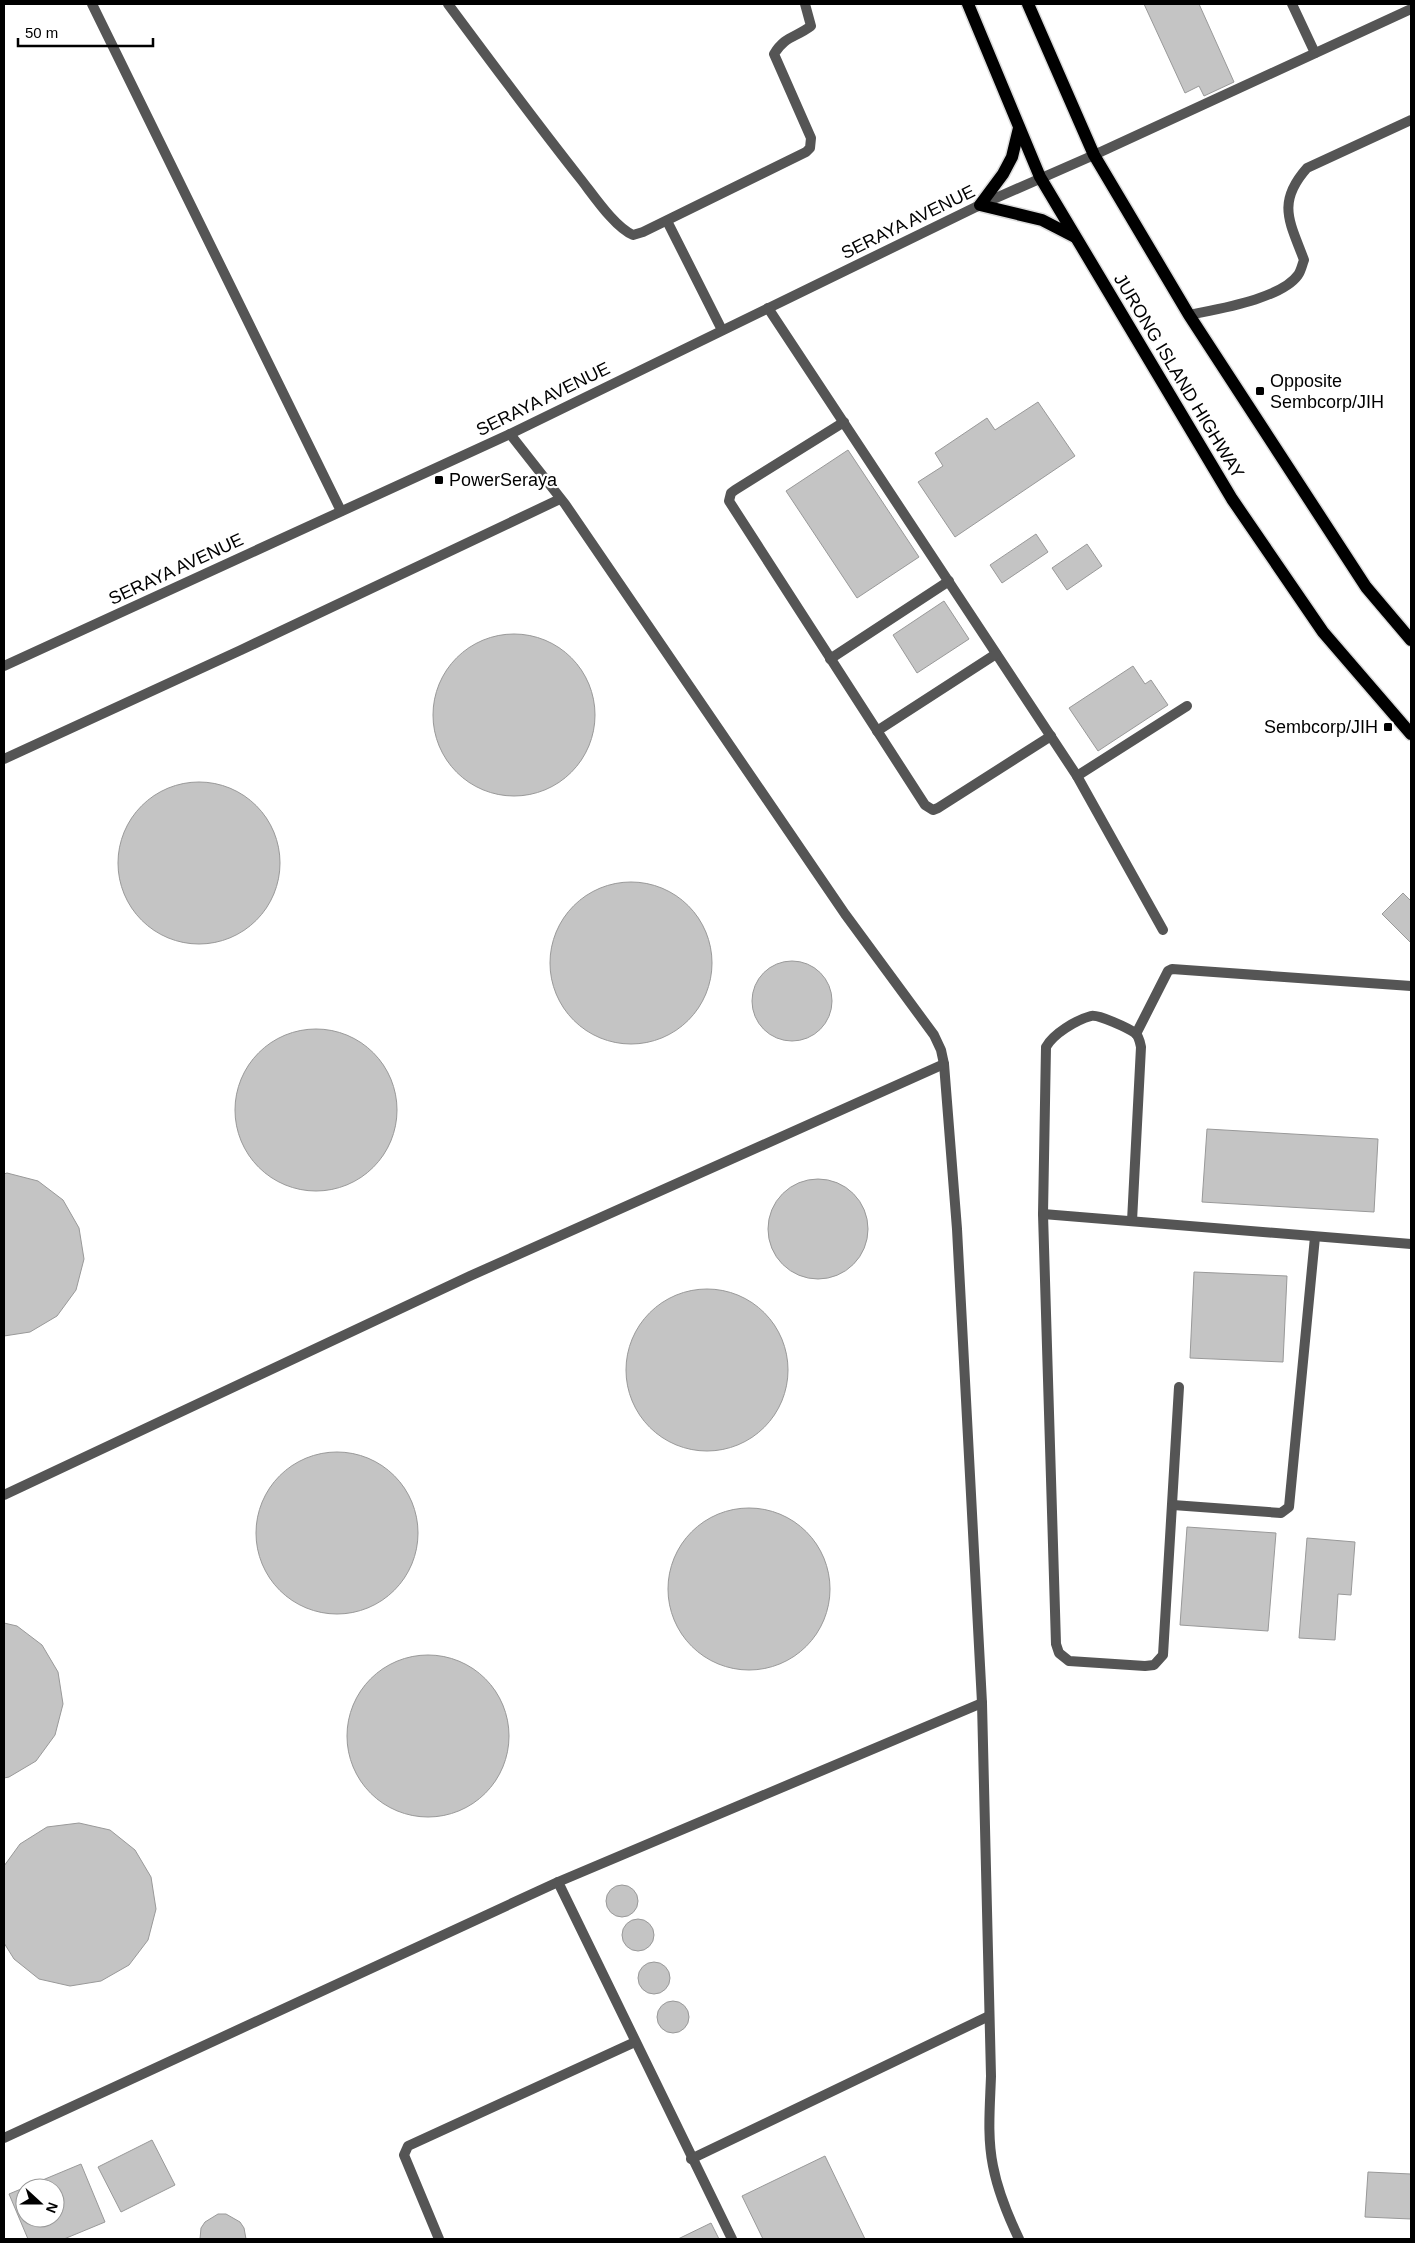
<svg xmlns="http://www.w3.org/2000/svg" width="1415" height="2243" font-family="Helvetica,sans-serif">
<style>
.building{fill:#c4c4c4;stroke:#999;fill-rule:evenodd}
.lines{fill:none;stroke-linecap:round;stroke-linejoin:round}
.primary-casing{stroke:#dbdbdb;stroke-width:15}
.service{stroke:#555;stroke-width:10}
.tertiary{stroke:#555;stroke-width:10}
.primary{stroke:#000;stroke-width:12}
.poi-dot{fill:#000;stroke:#fff;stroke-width:2}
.labels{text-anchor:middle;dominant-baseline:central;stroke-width:4.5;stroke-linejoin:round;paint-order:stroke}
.street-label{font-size:18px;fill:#000;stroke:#fff}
.poi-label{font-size:18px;fill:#000;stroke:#fff;text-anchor:start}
</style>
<rect width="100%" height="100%" fill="#fff"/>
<g class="building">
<polygon points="1144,4 1199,4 1234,82 1204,96 1199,86 1185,93"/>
<polygon points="1038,402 1075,456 955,537 918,482 943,466 935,453 987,418 995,430"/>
<polygon points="848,450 919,557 857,598 786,491"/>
<polygon points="1036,534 1048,552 1002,583 990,565"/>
<polygon points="1087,544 1102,566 1067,590 1052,568"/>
<polygon points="944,601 969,639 917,673 893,635"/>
<circle cx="514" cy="715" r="81"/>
<polygon points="1133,666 1145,684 1151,680 1168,705 1098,751 1069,708"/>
<circle cx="199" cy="863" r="81"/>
<circle cx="631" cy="963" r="81"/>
<polygon points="1403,893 1411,901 1411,943 1382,914"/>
<circle cx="792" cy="1001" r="40"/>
<circle cx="316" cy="1110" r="81"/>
<polygon points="1207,1129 1378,1139 1374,1212 1202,1202"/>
<polygon points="7,1173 38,1181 63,1200 79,1228 84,1259 76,1290 57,1316 30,1332 4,1336 4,1174"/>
<circle cx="818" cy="1229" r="50"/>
<polygon points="1194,1272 1287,1276 1283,1362 1190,1358"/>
<circle cx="707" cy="1370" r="81"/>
<circle cx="337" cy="1533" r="81"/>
<circle cx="749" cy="1589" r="81"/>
<polygon points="1187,1527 1276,1533 1268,1631 1180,1625"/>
<polygon points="1307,1538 1355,1542 1351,1595 1338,1594 1335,1640 1299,1638"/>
<polygon points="4,1623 17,1626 42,1645 58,1672 63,1704 55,1735 36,1761 9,1777 4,1778"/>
<circle cx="428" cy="1736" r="81"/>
<polygon points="79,1823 110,1830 135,1850 151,1877 156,1909 148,1940 129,1965 101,1981 70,1986 39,1979 14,1959 4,1943 4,1866 20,1844 47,1827"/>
<circle cx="622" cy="1901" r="16"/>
<circle cx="638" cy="1935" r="16"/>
<circle cx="654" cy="1978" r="16"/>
<circle cx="673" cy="2017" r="16"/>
<polygon points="152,2140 175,2185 121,2212 98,2167"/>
<polygon points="825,2156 865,2239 763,2239 742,2196"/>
<path d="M81,2164L105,2222L64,2239H28L9,2194ZM25,2188H55V2218H25Z"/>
<polygon points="1368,2172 1411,2174 1411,2219 1365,2217"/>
<polygon points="218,2214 226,2214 240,2222 244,2228 246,2239 200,2239 201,2228 205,2222"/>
<polygon points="711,2223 719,2239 678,2239"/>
</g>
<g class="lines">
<defs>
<g id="primary">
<polyline points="968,4 1040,177 1232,499 1323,632 1411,734"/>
<polyline points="1028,4 1094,155 1189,315 1366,587 1411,640"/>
<polyline points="1019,128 1012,157 1003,174 980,205 1042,220 1075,237"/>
</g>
</defs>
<use href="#primary" class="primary-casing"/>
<g class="service">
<polyline points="92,4 341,511"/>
<path d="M448,4C491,62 534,120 579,177C592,193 614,227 633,235L643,232L806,152L810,148L811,138L774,54C785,36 795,38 811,26L805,4"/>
<polyline points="1292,4 1315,53"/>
<polyline points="1094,155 1411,9"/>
<polyline points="667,221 722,330"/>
<polyline points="768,308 1077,776 1163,930"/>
<path d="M1189,315C1217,309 1281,299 1298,275C1301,271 1302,265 1304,260C1290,222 1276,203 1307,168L1411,120"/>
<polyline points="844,422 735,490 731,493 729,501 925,805 933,810 938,808 1051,736"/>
<path d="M510,434L565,504L845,914L934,1035L941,1050L944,1064L957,1229L982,1703L991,2076C990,2106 987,2137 993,2166C998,2192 1008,2216 1019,2239"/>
<polyline points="830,659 949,581"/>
<polyline points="877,731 996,654"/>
<polyline points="4,759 241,650 560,499"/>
<polyline points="1077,776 1187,706"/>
<polyline points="1136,1034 1168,971 1172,969 1411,986"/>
<polyline points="1043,1214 1411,1244"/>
<path d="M1132,1221L1141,1047C1140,1042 1139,1036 1135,1033C1128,1028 1098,1014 1091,1016C1076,1020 1053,1034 1046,1047L1043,1214L1056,1644L1059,1653L1069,1661L1145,1666L1154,1665L1163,1655L1179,1387"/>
<polyline points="4,1495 470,1276 944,1064"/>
<polyline points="1173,1505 1281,1513 1289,1507 1315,1237"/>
<polyline points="558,1882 732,2239"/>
<polyline points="4,2138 558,1882 982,1703"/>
<polyline points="691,2159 989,2016"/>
<polyline points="439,2239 404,2155 408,2146 635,2042"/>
</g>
<polyline class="tertiary" points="4,666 510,434 980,205 1094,155"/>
<use href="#primary" class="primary"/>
</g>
<g class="poi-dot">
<rect x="1255" y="386" width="10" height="10" rx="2.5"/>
<rect x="434" y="475" width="10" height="10" rx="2.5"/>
<rect x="1383" y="722" width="10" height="10" rx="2.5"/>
</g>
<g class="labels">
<g class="street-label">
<text transform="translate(908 222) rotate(-26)">SERAYA AVENUE</text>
<text transform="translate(1179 376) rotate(59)">JURONG ISLAND HIGHWAY</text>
<text transform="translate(543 399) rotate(-26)">SERAYA AVENUE</text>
<text transform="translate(176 569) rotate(-25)">SERAYA AVENUE</text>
</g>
<g class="poi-label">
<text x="1270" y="381">Opposite<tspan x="1270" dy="21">Sembcorp/JIH</tspan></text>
<text x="449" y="480">PowerSeraya</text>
<text x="1378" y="727" text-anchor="end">Sembcorp/JIH</text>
</g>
</g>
<rect width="1415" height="2243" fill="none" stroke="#000000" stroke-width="10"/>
<g transform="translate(40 2203) rotate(111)"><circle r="24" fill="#ffffff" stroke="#999999"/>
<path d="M0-4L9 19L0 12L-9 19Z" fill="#000000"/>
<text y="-8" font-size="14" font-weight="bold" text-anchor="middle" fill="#000000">N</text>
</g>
<path d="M18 38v8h135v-8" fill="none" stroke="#000000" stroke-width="2.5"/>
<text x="25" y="38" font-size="15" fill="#000000" stroke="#ffffff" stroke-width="4" paint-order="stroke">50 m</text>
</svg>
